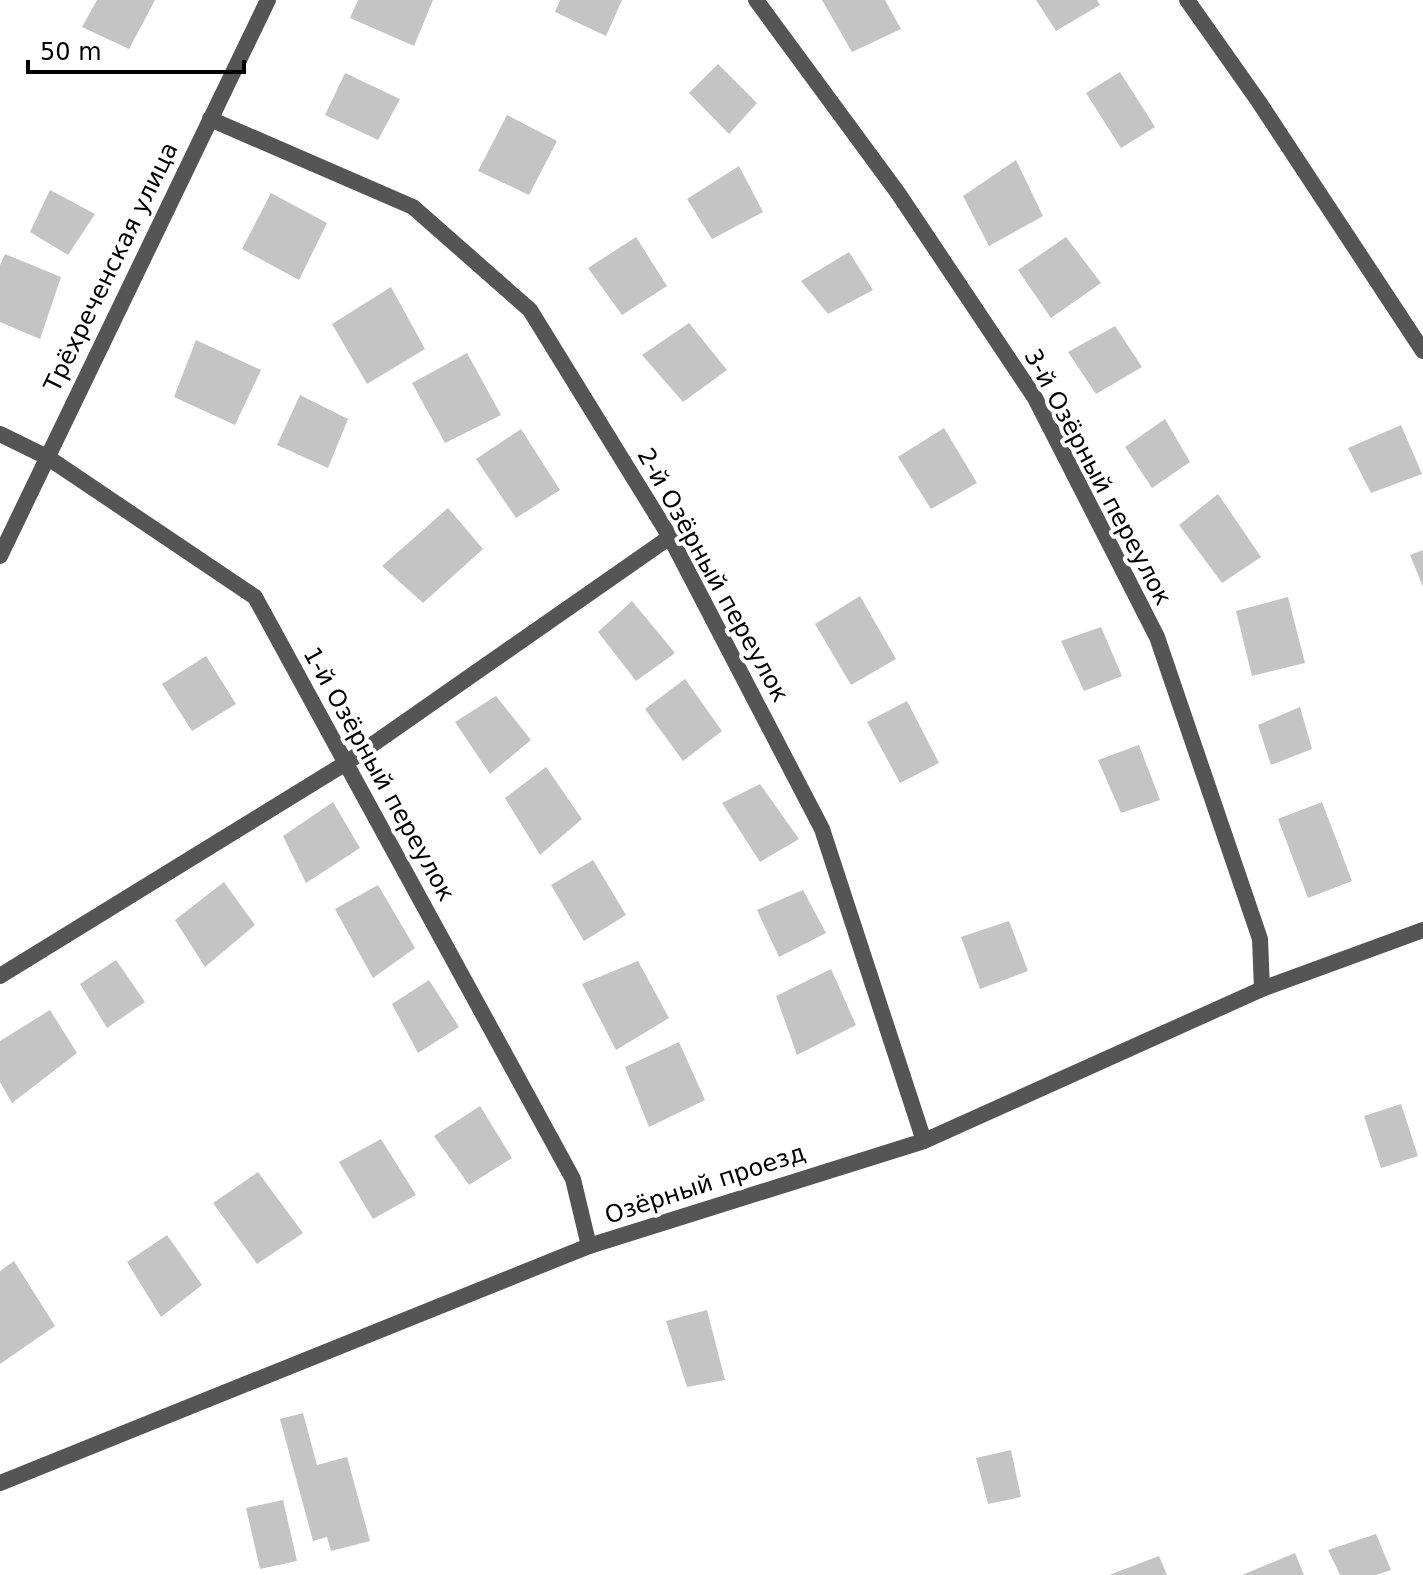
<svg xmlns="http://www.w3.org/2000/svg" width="1423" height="1575" font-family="'DejaVu Sans',sans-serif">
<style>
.building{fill:#c4c4c4}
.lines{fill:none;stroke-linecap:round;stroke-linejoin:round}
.minor{stroke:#555;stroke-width:16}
.labels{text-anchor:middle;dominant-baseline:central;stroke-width:8;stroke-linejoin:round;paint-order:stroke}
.street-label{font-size:24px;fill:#000;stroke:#fff}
</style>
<rect width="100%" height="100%" fill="#fff"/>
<g class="building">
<polygon points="97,0 155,0 129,49 82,27"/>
<polygon points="358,0 433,0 414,46 350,18"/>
<polygon points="560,0 622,0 606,36 555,12"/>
<polygon points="822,0 885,0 901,29 852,52"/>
<polygon points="1036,0 1097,0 1100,5 1056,31"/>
<polygon points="718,64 757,103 729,134 689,93"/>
<polygon points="1120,72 1155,127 1121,148 1086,93"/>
<polygon points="345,73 400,99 378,140 325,115"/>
<polygon points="507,115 557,141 529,195 478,171"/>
<polygon points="1016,160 1043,216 989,246 963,196"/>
<polygon points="739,166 763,212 712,239 687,199"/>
<polygon points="50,190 95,214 68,255 30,232"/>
<polygon points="271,193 327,223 299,280 242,249"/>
<polygon points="636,237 667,286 622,315 588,268"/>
<polygon points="1066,237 1101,283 1051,318 1018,270"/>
<polygon points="849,252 873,290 828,314 801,281"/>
<polygon points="5,254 61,277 40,339 0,322 0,265"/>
<polygon points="391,287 425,349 367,384 332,324"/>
<polygon points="689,323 727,370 683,402 642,355"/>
<polygon points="1115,326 1142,367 1096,394 1068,352"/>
<polygon points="196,340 261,370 235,425 174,397"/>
<polygon points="467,353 501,415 445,443 412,383"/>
<polygon points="300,395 348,419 328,468 277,445"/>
<polygon points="1165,419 1190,462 1152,488 1125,447"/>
<polygon points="1401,425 1422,474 1371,493 1348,448"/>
<polygon points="944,428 977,483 931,509 898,457"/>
<polygon points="521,429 560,490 516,518 476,459"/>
<polygon points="1218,494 1261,557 1222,583 1179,525"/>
<polygon points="448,508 483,549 423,603 382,566"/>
<polygon points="1423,550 1423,587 1410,555"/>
<polygon points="860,596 896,659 851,685 815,624"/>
<polygon points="1288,597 1305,663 1252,676 1236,611"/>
<polygon points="632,601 675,653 636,681 598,632"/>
<polygon points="1101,627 1122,676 1084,691 1061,641"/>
<polygon points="206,656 236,704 192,731 162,684"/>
<polygon points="685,679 722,731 683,761 645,709"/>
<polygon points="496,696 531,740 490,774 455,722"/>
<polygon points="907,701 939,763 900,783 867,722"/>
<polygon points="1300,707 1312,749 1271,765 1258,725"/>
<polygon points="1139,745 1160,800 1121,813 1098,760"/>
<polygon points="546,767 582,819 540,855 505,798"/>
<polygon points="760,784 799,839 760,862 722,803"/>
<polygon points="333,802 360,848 306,883 283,836"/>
<polygon points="1322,802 1352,881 1308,898 1278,819"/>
<polygon points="593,860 626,915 584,941 551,885"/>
<polygon points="224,882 255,925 205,967 175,920"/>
<polygon points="378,885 415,948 373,978 335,909"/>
<polygon points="803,890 826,933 779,957 757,910"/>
<polygon points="1009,921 1028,971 980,989 961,937"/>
<polygon points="116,960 145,1002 107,1028 80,984"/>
<polygon points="638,961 669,1018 616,1050 582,984"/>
<polygon points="831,969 856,1025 797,1055 776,996"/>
<polygon points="429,980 459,1027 418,1053 392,1004"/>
<polygon points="50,1010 77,1053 12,1103 0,1082 0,1041"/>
<polygon points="679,1042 705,1100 649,1127 625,1067"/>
<polygon points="1401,1104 1418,1156 1381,1168 1364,1116"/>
<polygon points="480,1106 512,1158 469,1185 434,1136"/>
<polygon points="381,1139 416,1195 373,1219 339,1162"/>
<polygon points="258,1172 303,1233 257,1264 213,1203"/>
<polygon points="167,1235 202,1285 161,1317 127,1262"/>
<polygon points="14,1261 55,1326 0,1364 0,1271"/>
<polygon points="707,1310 725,1380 687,1387 666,1321"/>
<polygon points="303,1413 317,1465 347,1457 370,1541 331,1551 327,1537 313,1541 280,1419"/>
<polygon points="1011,1450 1021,1497 988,1504 976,1458"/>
<polygon points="283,1500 297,1561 260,1569 246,1508"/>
<polygon points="1376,1534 1391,1570 1376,1575 1340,1575 1328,1550"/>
<polygon points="1295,1553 1304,1575 1242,1575"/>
<polygon points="1159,1556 1167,1575 1109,1575"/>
</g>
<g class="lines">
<g class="minor">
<polyline points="756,0 898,193 1035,398 1157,637 1260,939 1262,989"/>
<polyline points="1187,0 1259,102 1423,351"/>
<polyline points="210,119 413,207 530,310 670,537 822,829 924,1141"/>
<polyline points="0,434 47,457 255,597 573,1179 589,1246"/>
<polyline points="0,556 268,0"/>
<polyline points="0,976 346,763 670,537"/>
<polyline points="0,1483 589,1246 924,1141 1262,989 1423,930"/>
</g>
</g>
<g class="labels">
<g class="street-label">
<text transform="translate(111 267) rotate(-64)">Трёхреченская улица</text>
<text transform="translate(1098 477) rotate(62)">3-й Озёрный переулок</text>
<text transform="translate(713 575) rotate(61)">2-й Озёрный переулок</text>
<text transform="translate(379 774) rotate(61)">1-й Озёрный переулок</text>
<text transform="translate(705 1184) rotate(-18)">Озёрный проезд</text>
</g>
</g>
<path d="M28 60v12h216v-12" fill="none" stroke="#000000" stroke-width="4"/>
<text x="40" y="60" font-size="24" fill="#000000" stroke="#ffffff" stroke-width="6" paint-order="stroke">50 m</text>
</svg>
